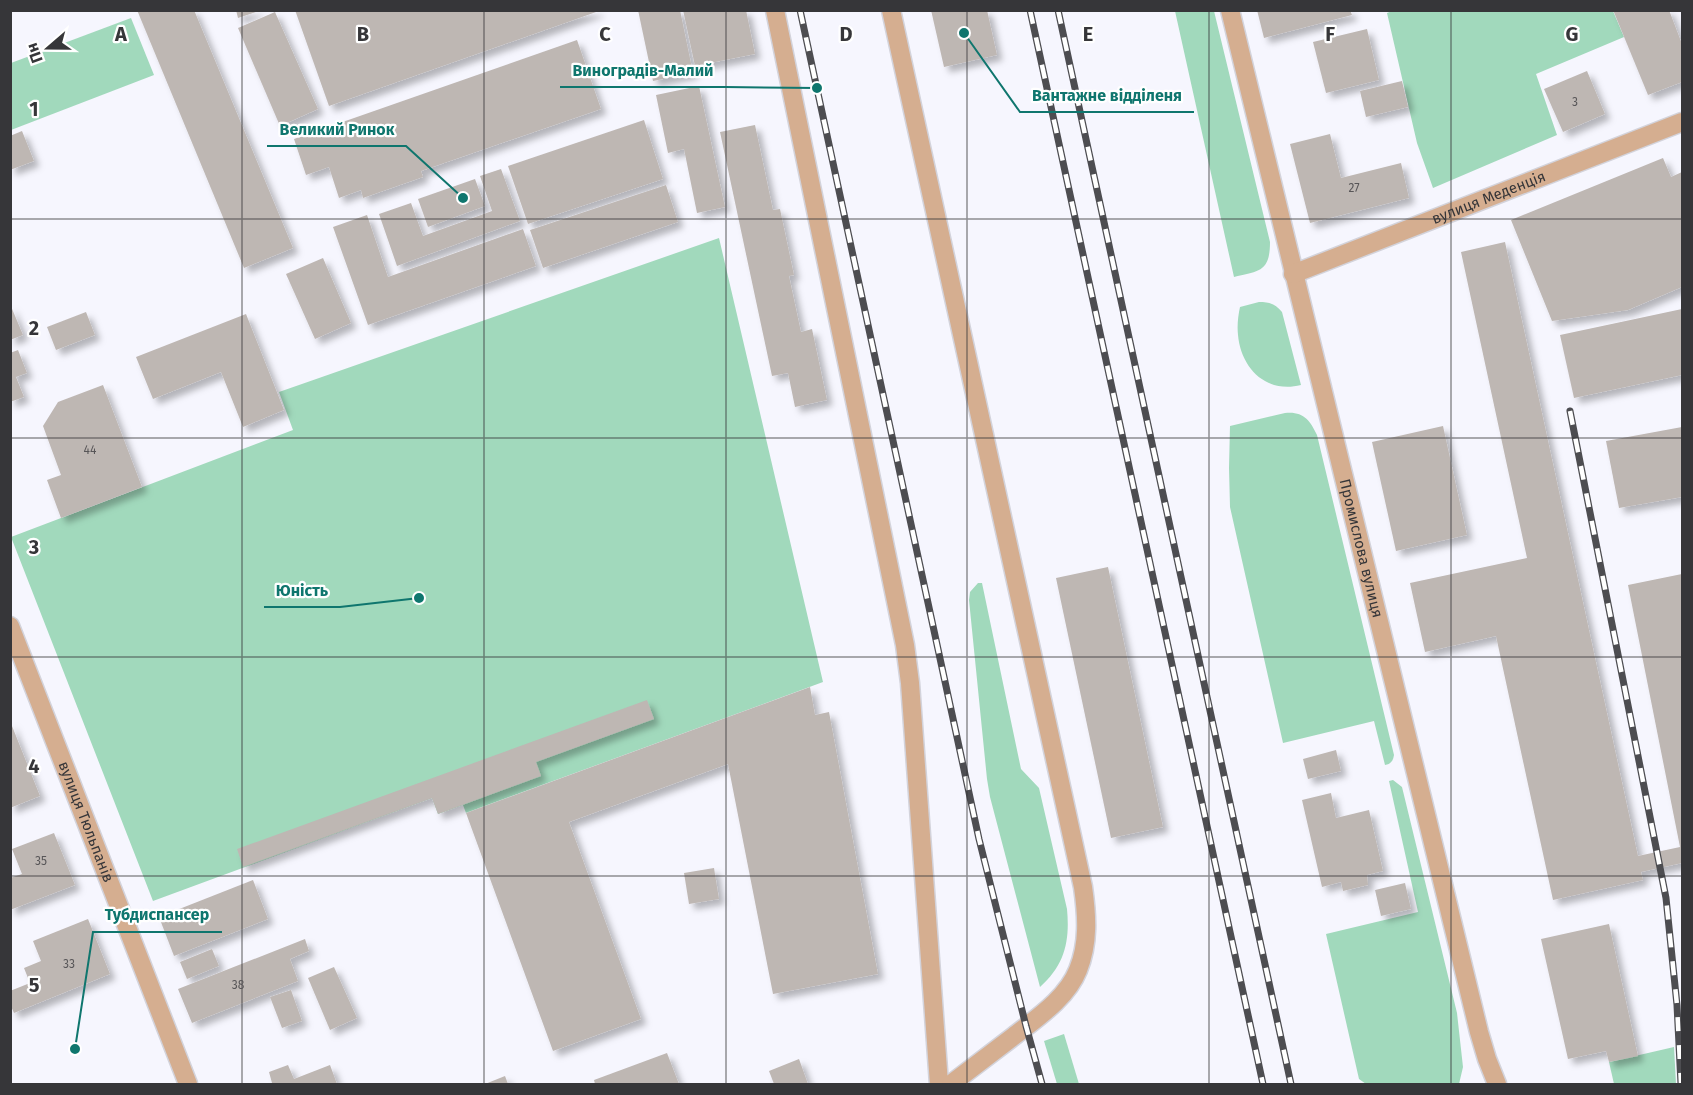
<svg xmlns="http://www.w3.org/2000/svg" width="1693" height="1095" font-family="'Fira Sans',sans-serif">
<style>
.green{fill:#a1d9bc}
.building{fill:#beb7b3;filter:url(#shadow)}
.lines{fill:none;stroke-linecap:round;stroke-linejoin:round}
.minor-casing{stroke:#d3d3db;stroke-width:21}
.minor{stroke:#d5ae90;stroke-width:18}
.rail-casing{stroke:#4d4d51;stroke-width:7}
.rail{stroke:#fff;stroke-width:4.5;stroke-dasharray:14;stroke-linecap:butt}
.grid{fill:none;stroke:#363639;stroke-width:1.5;stroke-opacity:0.55}
.labels{text-anchor:middle;dominant-baseline:central;stroke-width:4.5;stroke-linejoin:round;paint-order:stroke}
.number-label{font-size:12px;fill:#585658}
.street-label{font-size:15px;fill:#363639;stroke:#fff}
.grid-label{font-size:20px;text-anchor:middle;font-weight:bold;fill:#363639;stroke:#fff;stroke-width:4.5;stroke-linejoin:round;paint-order:stroke}
.leader{fill:none;stroke:#0f766e;stroke-width:2}
.callout-dot{fill:#0f766e;stroke:#fff;stroke-width:2}
.callout-label{font-size:16px;text-anchor:middle;font-weight:bold;fill:#0f766e;stroke:#fff;stroke-width:4.5;stroke-linejoin:round;paint-order:stroke}
</style>
<defs>
<filter id="shadow"><feDropShadow dx="5.5" dy="5.5" stdDeviation="3" flood-color="#0004"/></filter>
</defs>
<rect width="100%" height="100%" fill="#f6f6fe"/>
<g class="green">
<path d="M1175,11H1214L1270,242C1270,272 1259,271 1234,277Z"/>
<polygon points="1392,11 1613,11 1624,37 1536,74 1557,135 1433,188 1417,143 1387,13"/>
<polygon points="131,18 154,75 11,130 11,63"/>
<polygon points="719,238 823,682 466,813 463,805 438,814 432,798 153,901 11,537 293,430 279,392"/>
<path d="M1259,302C1270,302 1275,304 1282,312L1301,385C1266,394 1241,368 1238,335C1237,326 1238,316 1240,307Z"/>
<path d="M1285,413C1303,411 1310,420 1317,435L1394,755C1393,761 1391,764 1385,765L1374,721L1283,743L1230,507L1229,468L1230,426Z"/>
<path d="M978,583H982L1021,769L1039,788L1067,909C1070,941 1065,965 1040,987L990,797L987,779L969,600L970,592Z"/>
<polygon points="1393,780 1402,787 1457,1013 1463,1067 1459,1084 1366,1084 1359,1079 1326,934 1418,912 1389,781"/>
<polygon points="1064,1034 1079,1084 1057,1084 1044,1041"/>
<polygon points="1674,1047 1676,1084 1614,1084 1609,1062"/>
</g>
<g class="building">
<polygon points="137,10 194,10 293,248 244,268"/>
<polygon points="236,10 259,10 259,11 238,18"/>
<polygon points="295,10 599,10 599,11 329,106"/>
<polygon points="638,10 680,10 693,73 653,81"/>
<polygon points="683,10 746,10 755,54 695,66"/>
<polygon points="931,10 987,10 997,55 944,67"/>
<polygon points="1257,10 1350,10 1352,15 1264,38"/>
<polygon points="1613,10 1669,10 1682,44 1682,82 1648,95"/>
<polygon points="275,12 318,109 280,126 238,28"/>
<polygon points="1367,29 1379,80 1326,93 1313,42"/>
<polygon points="577,40 601,109 421,171 423,177 363,198 361,190 339,198 329,167 306,175 294,139"/>
<polygon points="1587,71 1605,114 1563,132 1544,89"/>
<polygon points="1402,81 1408,107 1366,117 1360,91"/>
<polygon points="699,86 725,207 697,213 684,149 668,153 656,95"/>
<polygon points="644,120 663,179 528,224 508,166"/>
<polygon points="755,125 773,210 780,209 794,275 789,276 801,332 812,329 827,400 795,407 788,373 772,376 720,132"/>
<polygon points="22,131 34,161 10,170 10,136"/>
<polygon points="1330,134 1341,178 1401,163 1409,198 1310,223 1290,144"/>
<polygon points="1663,158 1671,177 1682,172 1682,287 1628,310 1552,321 1511,220"/>
<polygon points="501,169 520,221 397,266 379,214 411,203 423,236 492,211 480,176"/>
<polygon points="475,179 485,206 428,227 418,199"/>
<polygon points="666,185 678,222 543,268 530,230"/>
<polygon points="367,215 388,277 523,229 536,266 368,325 333,227"/>
<polygon points="1505,242 1638,856 1680,847 1628,585 1682,574 1682,863 1641,872 1643,880 1553,900 1496,636 1425,652 1410,583 1527,558 1461,252"/>
<polygon points="323,258 351,323 315,339 286,274"/>
<polygon points="10,304 23,335 10,340"/>
<polygon points="1682,309 1682,375 1574,398 1560,335"/>
<polygon points="86,312 95,335 56,350 47,327"/>
<polygon points="246,314 284,410 243,427 221,372 153,399 136,357"/>
<polygon points="18,350 27,373 16,377 24,397 10,402 10,353"/>
<polygon points="103,385 142,487 61,518 47,480 61,475 43,426 58,402"/>
<polygon points="1443,426 1467,535 1396,551 1372,442"/>
<polygon points="1682,427 1682,497 1619,508 1606,441"/>
<polygon points="1108,567 1163,827 1111,838 1056,578"/>
<polygon points="810,687 815,715 829,712 878,974 773,994 728,764 569,822 641,1019 553,1051 466,813"/>
<polygon points="647,700 654,719 536,762 541,776 438,814 432,798 243,867 237,849"/>
<polygon points="10,721 40,796 10,808"/>
<polygon points="1336,750 1341,771 1308,779 1303,759"/>
<polygon points="1331,793 1336,818 1369,810 1383,871 1367,875 1368,885 1343,891 1341,882 1322,887 1302,800"/>
<polygon points="54,833 75,885 10,910 10,878 22,874 12,849"/>
<polygon points="714,868 719,899 689,904 684,873"/>
<polygon points="253,880 268,919 174,956 159,917"/>
<polygon points="1405,883 1411,909 1381,916 1375,890"/>
<polygon points="88,919 110,974 14,1013 10,1004 10,991 30,983 24,968 41,961 33,941"/>
<polygon points="1609,924 1638,1056 1609,1062 1606,1051 1568,1059 1541,939"/>
<polygon points="305,939 309,951 290,959 298,981 192,1023 178,989"/>
<polygon points="212,949 219,966 187,979 180,962"/>
<polygon points="334,967 357,1018 330,1030 308,978"/>
<polygon points="291,990 302,1021 282,1028 270,997"/>
<polygon points="667,1053 679,1084 595,1084 594,1080"/>
<polygon points="799,1059 808,1084 774,1084 769,1071"/>
<polygon points="288,1065 294,1079 330,1065 337,1084 268,1084 272,1083 269,1072"/>
<polygon points="505,1076 508,1084 485,1084"/>
</g>
<g class="lines">
<defs>
<g id="minor">
<polyline points="775,10 905,645 910,683 939,1084"/>
<path d="M891,10L1083,887C1087,915 1089,943 1078,970C1067,998 1037,1018 1014,1036C993,1052 972,1068 951,1084"/>
<path id="s1" d="M1230,10L1479,1032L1487,1059L1497,1084"/>
<path id="s2" d="M1293,274L1682,122"/>
<path id="s3" d="M10,626L188,1084"/>
</g>
</defs>
<use href="#minor" class="minor-casing"/>
<use href="#minor" class="minor"/>
<defs>
<g id="rail">
<polyline points="800,10 979,839 1026,1026 1042,1084"/>
<polyline points="1030,10 1263,1084"/>
<polyline points="1058,10 1291,1084"/>
<polyline points="1570,411 1666,898 1677,1005 1681,1084"/>
</g>
</defs>
<use href="#rail" class="rail-casing"/>
<use href="#rail" class="rail"/>
</g>
<path class="grid" d="M242,10V1084M484,10V1084M726,10V1084M967,10V1084M1209,10V1084M1451,10V1084M10,219H1682M10,438H1682M10,657H1682M10,876H1682"/>
<g class="labels">
<g class="number-label">
<text x="1575" y="102">3</text>
<text x="1354" y="188">27</text>
<text x="90" y="450">44</text>
<text x="41" y="861">35</text>
<text x="69" y="964">33</text>
<text x="238" y="985">38</text>
</g>
<g class="street-label">
<text stroke="none"><textPath href="#s2" startOffset="210">вулиця Меденція</textPath></text>
<text stroke="none"><textPath href="#s1" startOffset="554">Промислова вулиця</textPath></text>
<text stroke="none"><textPath href="#s3" startOffset="210">вулиця Тюльпанів</textPath></text>
</g>
</g>
<g class="grid-label">
<text x="121" y="41">A</text>
<text x="363" y="41">B</text>
<text x="605" y="41">C</text>
<text x="846" y="41">D</text>
<text x="1088" y="41">E</text>
<text x="1330" y="41">F</text>
<text x="1572" y="41">G</text>
<text x="34" y="116">1</text>
<text x="34" y="335">2</text>
<text x="34" y="554">3</text>
<text x="34" y="773">4</text>
<text x="34" y="992">5</text>
</g>
<path class="leader" d="M817 88L725 87H560M964 33L1020 112H1194M463 198L406 146H267M419 598L340 607H264M75 1049L93 932H222"/>
<g class="callout-dot">
<circle cx="817" cy="88" r="6"/>
<circle cx="964" cy="33" r="6"/>
<circle cx="463" cy="198" r="6"/>
<circle cx="419" cy="598" r="6"/>
<circle cx="75" cy="1049" r="6"/>
</g>
<g class="callout-label">
<text x="643" y="76">Виноградів-Малий</text>
<text x="1107" y="101">Вантажне відділеня</text>
<text x="337" y="135">Великий Ринок</text>
<text x="302" y="596">Юність</text>
<text x="157" y="920">Тубдиспансер</text>
</g>
<rect width="1693" height="1095" fill="none" stroke="#363639" stroke-width="24"/>
<g transform="translate(48 48) rotate(250)" stroke="#ffffff" stroke-width="4.5" paint-order="stroke">
<path d="M0-4.5L10 22L0 15L-10 22Z" fill="#363639"/>
<text y="-9" font-size="16" font-weight="bold" text-anchor="middle" fill="#363639">Пн</text>
</g>
</svg>
